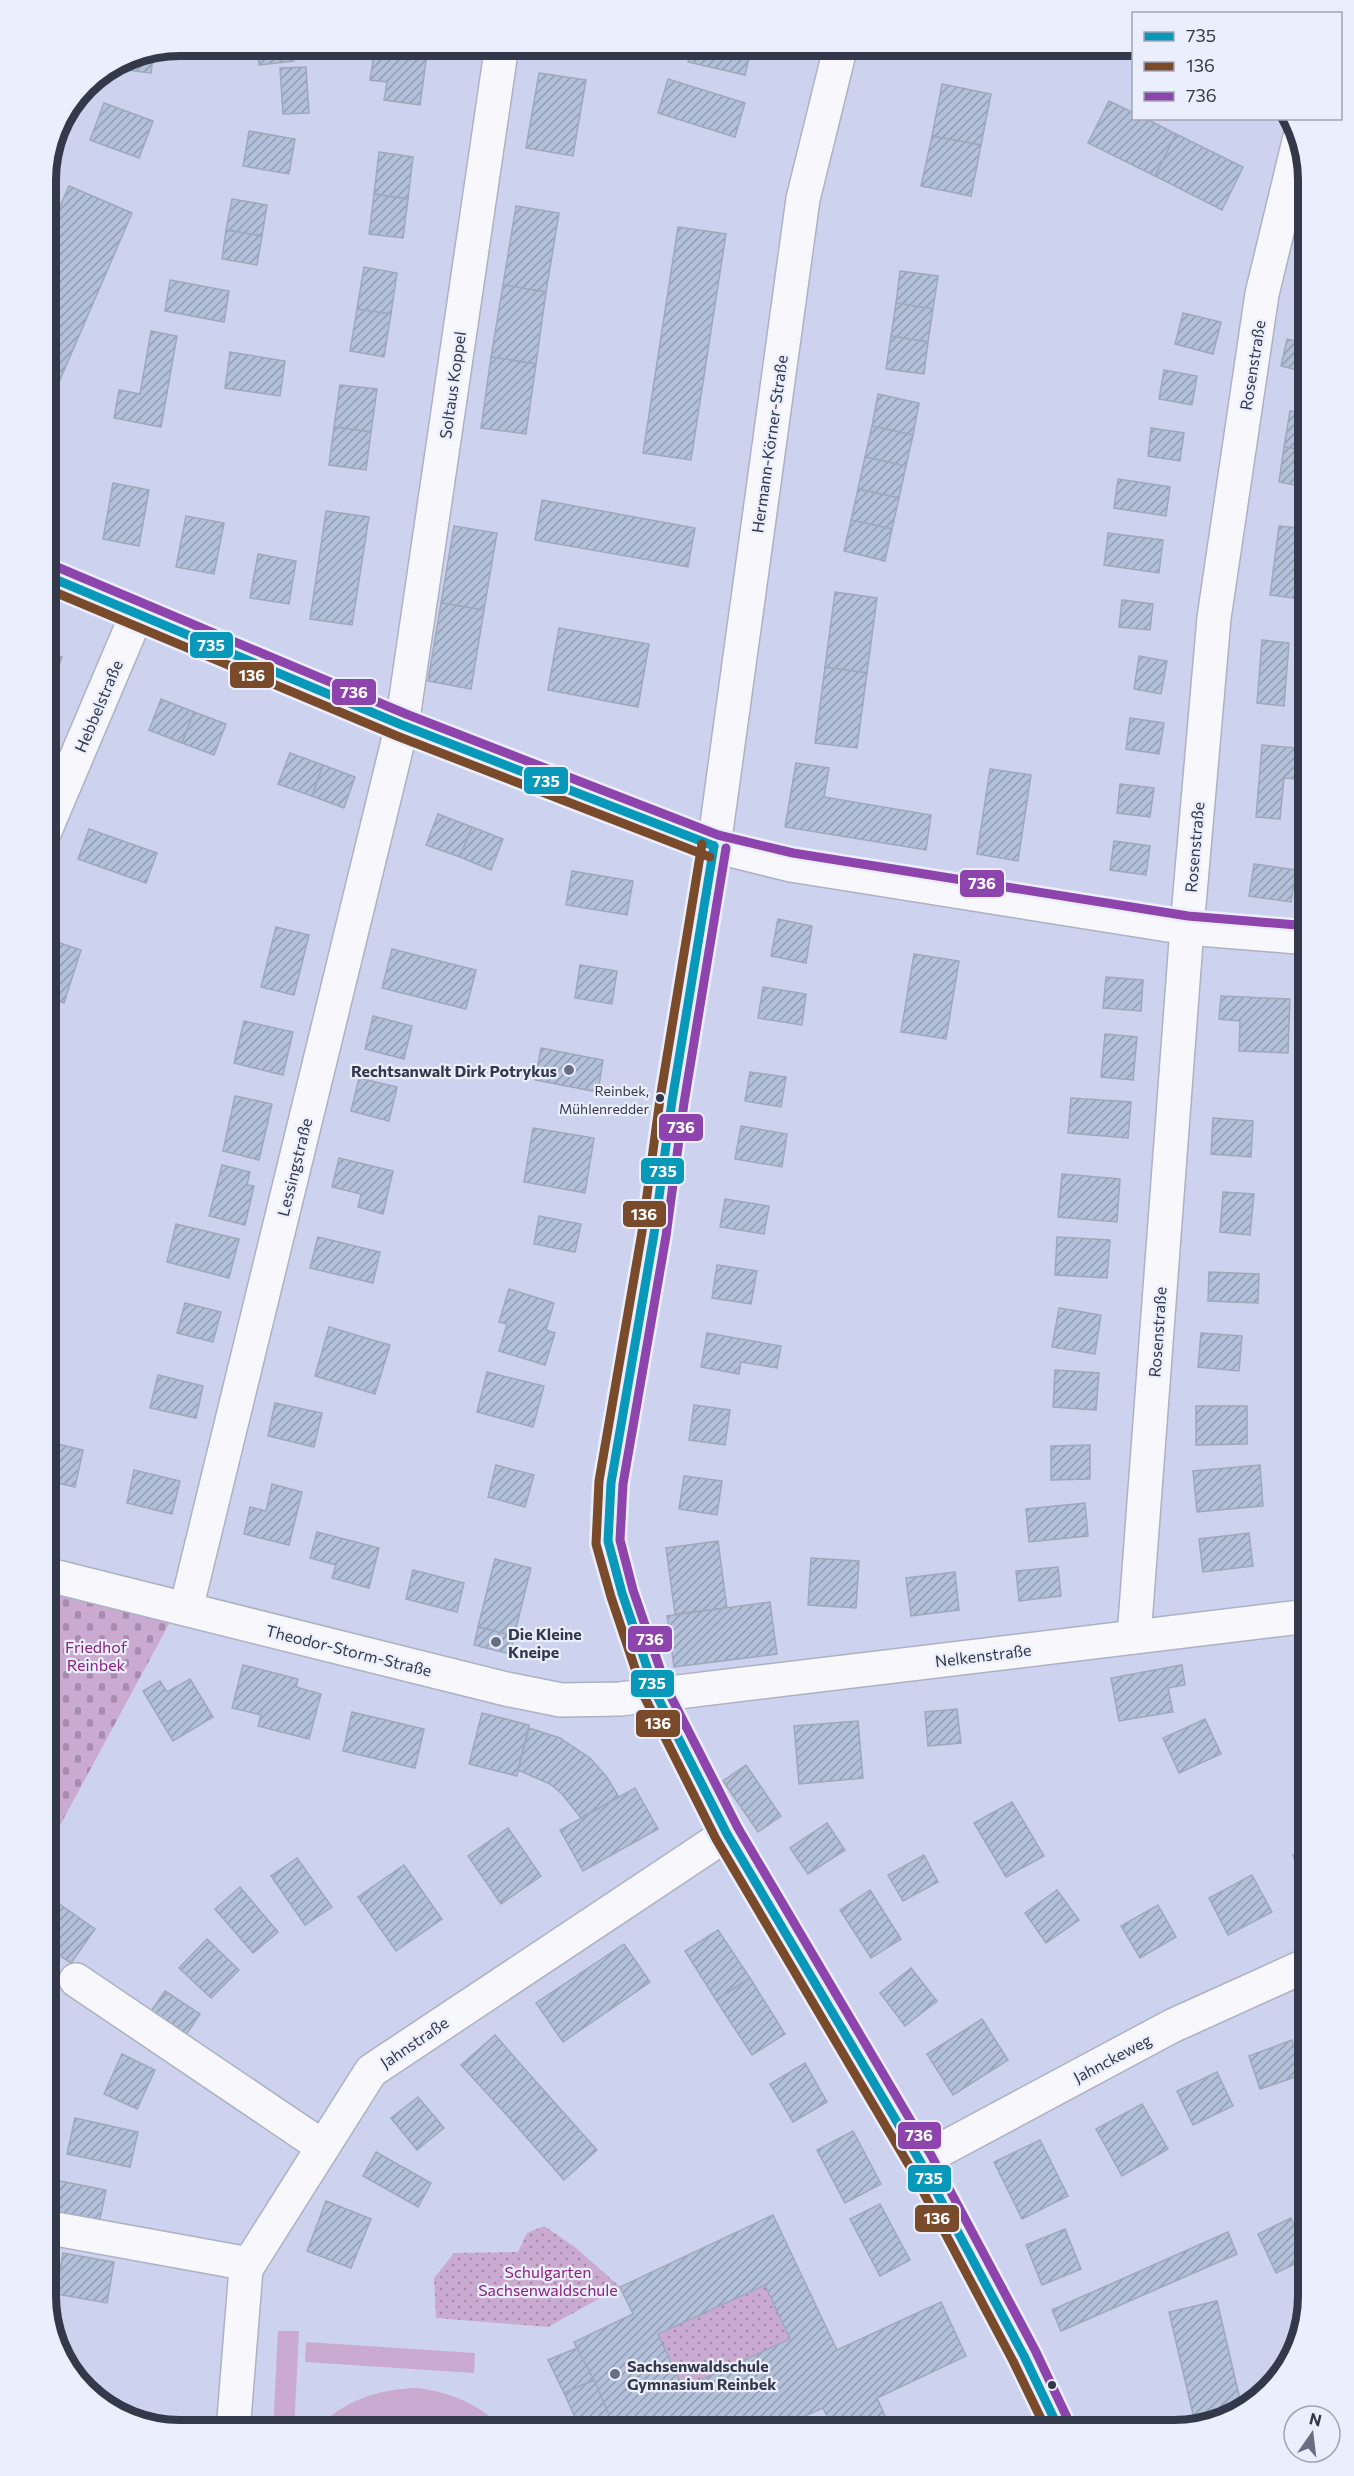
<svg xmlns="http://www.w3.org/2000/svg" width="1354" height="2476" font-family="Commissioner,sans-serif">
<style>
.grass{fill:url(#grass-dots)}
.cemetery{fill:url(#cemetery-stones)}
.park{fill:#caaad1}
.building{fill:url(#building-hatch);stroke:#9fa8bb;stroke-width:1.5;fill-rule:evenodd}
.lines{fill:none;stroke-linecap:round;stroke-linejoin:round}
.minor-casing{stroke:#adb1c5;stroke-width:36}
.minor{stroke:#f8f8fc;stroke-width:33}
.bus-1-casing{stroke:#eaeefd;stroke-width:14}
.bus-2-casing{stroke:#eaeefd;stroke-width:14}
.bus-3-casing{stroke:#eaeefd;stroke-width:14}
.bus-1{stroke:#0898ba;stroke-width:9}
.bus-2{stroke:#7a4b2a;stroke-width:9}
.bus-3{stroke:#8e44ad;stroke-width:9}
.poi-dot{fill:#6a6e84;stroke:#eaeefd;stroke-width:2}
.bus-dot{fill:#34384b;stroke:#eaeefd;stroke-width:2}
.labels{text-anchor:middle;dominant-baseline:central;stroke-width:4.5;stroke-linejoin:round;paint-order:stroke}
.bus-label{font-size:14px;fill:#34384b;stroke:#eaeefd;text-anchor:end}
.street-label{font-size:16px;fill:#34384b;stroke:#eaeefd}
.poi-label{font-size:16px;font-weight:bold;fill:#34384b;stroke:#eaeefd;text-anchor:start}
.park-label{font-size:16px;fill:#8c207e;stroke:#eaeefd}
.rim{fill:none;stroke:#34384b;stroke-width:8}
.line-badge{stroke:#eaeefd;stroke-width:2}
.badge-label{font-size:16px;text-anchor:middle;font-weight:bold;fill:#fff}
</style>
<defs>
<pattern id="grass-dots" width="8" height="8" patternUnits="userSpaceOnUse" patternTransform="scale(1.5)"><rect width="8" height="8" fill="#caaad1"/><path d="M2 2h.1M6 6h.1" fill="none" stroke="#a58bac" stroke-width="1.8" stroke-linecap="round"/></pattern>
<pattern id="cemetery-stones" width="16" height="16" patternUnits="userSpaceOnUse" patternTransform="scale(1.5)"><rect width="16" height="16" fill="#caaad1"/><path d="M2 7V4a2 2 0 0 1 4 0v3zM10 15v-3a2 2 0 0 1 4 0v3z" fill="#a58bac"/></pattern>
<pattern id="building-hatch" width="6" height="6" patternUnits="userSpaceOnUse" patternTransform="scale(1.5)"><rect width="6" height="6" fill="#b2c0d9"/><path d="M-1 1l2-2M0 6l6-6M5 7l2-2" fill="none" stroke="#929db2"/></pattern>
</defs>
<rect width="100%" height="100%" fill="#cdd3ee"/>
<g class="grass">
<polygon points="544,2226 575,2247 620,2287 548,2327 436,2318 434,2278 454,2253 518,2252 527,2233"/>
<polygon points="765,2285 790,2339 683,2388 658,2334"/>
</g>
<polygon class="cemetery" points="45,1591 170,1622 45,1853"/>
<g class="park">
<polygon points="278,2331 299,2331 294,2431 273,2431"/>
<polygon points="306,2342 475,2353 474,2373 305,2362"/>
<path d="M417,2388C451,2392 481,2405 506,2431H343L344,2417L327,2431H315C342,2401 377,2389 417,2388Z"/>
</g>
<g class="building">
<polygon points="257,45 292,45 294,61 259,65"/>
<polygon points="692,45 752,46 745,75 688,62"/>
<polygon points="375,47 427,54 420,105 384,100 387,82 370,80"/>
<polygon points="154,50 151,73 110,68 129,55"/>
<polygon points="306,67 309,113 283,114 280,68"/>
<polygon points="539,73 586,80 573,156 526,148"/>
<polygon points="668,79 745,103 735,137 658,113"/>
<polygon points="942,84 991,94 981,145 932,136"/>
<polygon points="1109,101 1134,113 1134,118 1145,118 1176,134 1155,176 1088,143"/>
<polygon points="104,103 153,121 139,158 90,140"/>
<polygon points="249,131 295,139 289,174 243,166"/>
<polygon points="1176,134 1243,167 1222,210 1155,176"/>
<polygon points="932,136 981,145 971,196 921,186"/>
<polygon points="379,152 413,157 408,199 374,194"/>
<polygon points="69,186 132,213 53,396 45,399 45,240"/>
<polygon points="374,194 408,199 403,238 369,234"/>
<polygon points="232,199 267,205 262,236 226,230"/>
<polygon points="516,206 559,213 546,292 503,285"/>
<polygon points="678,227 726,234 691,460 643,453"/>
<polygon points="226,230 262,236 257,265 222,259"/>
<polygon points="364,267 397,273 391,314 357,309"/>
<polygon points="900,271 938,276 933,309 896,303"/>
<polygon points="170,280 229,291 224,322 165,311"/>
<polygon points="503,285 546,292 536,364 491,357"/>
<polygon points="896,303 933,309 928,342 891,336"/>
<polygon points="357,309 391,314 384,357 350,351"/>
<polygon points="1183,313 1221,322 1213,354 1175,344"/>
<polygon points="151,331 177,336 161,427 114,418 119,390 140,394"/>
<polygon points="891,336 928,342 924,374 886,369"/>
<polygon points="1287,339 1309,344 1309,373 1281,366"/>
<polygon points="230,352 285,361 280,396 225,388"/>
<polygon points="491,357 536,364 526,434 481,428"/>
<polygon points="1164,370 1197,376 1192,405 1159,399"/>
<polygon points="340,385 377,389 371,432 334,427"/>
<polygon points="878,394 919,403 913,435 872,426"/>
<polygon points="1290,411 1309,414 1309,451 1284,447"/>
<polygon points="872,426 913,435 906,466 865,457"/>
<polygon points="334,427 371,432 366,470 329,465"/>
<polygon points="1151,428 1184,433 1180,461 1148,456"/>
<polygon points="1284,447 1309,451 1309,488 1279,482"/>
<polygon points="865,457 906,466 899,498 858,489"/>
<polygon points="1118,479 1170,487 1166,516 1114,508"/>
<polygon points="113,483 149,490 139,546 103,539"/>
<polygon points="858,489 899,498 892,529 851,520"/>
<polygon points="542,500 695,528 688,567 535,540"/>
<polygon points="326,511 369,517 352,625 310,619"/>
<polygon points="186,516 224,523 214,574 176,567"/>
<polygon points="851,520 892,529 885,561 844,551"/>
<polygon points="454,526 497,533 484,610 441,603"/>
<polygon points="1279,526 1308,529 1304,563 1309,564 1309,600 1270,595"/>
<polygon points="1108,533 1163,540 1159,573 1104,565"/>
<polygon points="258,554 296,561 289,604 250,598"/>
<polygon points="835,592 877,598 867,673 825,667"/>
<polygon points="1122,600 1153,604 1150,630 1119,627"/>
<polygon points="441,603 484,610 471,689 428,681"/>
<polygon points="559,628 649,644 638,707 548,690"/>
<polygon points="1262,640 1289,643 1284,706 1257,703"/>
<polygon points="45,651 62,657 51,688 45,686"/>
<polygon points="1139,656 1167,661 1161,694 1134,689"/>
<polygon points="825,667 867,673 857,748 815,743"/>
<polygon points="161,699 194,712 182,743 149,730"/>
<polygon points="194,712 226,724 214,755 182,743"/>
<polygon points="1130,718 1164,723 1159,754 1126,749"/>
<polygon points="1262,745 1309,749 1309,780 1284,778 1280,819 1256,817"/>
<polygon points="290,753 323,765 312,796 278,784"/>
<polygon points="796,763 829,768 824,797 931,815 926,850 785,827"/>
<polygon points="323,765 355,777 344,808 312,796"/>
<polygon points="990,769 1031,775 1018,861 977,854"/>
<polygon points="1120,784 1154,788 1150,817 1117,813"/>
<polygon points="438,814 472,827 460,857 426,845"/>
<polygon points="472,827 503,839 491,870 460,857"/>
<polygon points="89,829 157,853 146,883 78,859"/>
<polygon points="1114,841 1150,846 1146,875 1110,870"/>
<polygon points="1254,864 1296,870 1291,902 1249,896"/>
<polygon points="572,871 633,881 627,915 566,905"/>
<polygon points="778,919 812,926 806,963 771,956"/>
<polygon points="276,927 309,935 294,995 261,987"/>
<polygon points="45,938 81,950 64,1003 45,997"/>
<polygon points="392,949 476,970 466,1009 382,988"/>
<polygon points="914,954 959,961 946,1039 901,1032"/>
<polygon points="580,965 617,971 612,1004 575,998"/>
<polygon points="1106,977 1143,980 1141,1011 1103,1008"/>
<polygon points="763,987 806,994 802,1025 758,1018"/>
<polygon points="1221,996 1290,999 1288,1053 1239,1051 1240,1021 1219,1019"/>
<polygon points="373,1016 412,1026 404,1059 365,1049"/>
<polygon points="45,1020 53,1023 48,1035 59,1039 51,1060 45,1058"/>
<polygon points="244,1021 293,1032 283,1075 234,1063"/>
<polygon points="1105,1034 1137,1037 1133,1080 1101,1077"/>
<polygon points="541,1048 603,1060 598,1092 535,1080"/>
<polygon points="750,1072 786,1077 781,1107 745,1101"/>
<polygon points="359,1078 397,1087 389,1121 351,1111"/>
<polygon points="235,1096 272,1104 259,1160 223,1151"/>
<polygon points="1071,1098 1131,1102 1128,1138 1068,1133"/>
<polygon points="1213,1118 1253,1121 1251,1157 1211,1154"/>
<polygon points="741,1126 787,1134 782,1167 735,1159"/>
<polygon points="533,1128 594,1138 585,1193 524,1182"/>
<polygon points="339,1158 393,1171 383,1214 358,1207 361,1194 332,1187"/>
<polygon points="222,1165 250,1172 247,1185 254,1186 245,1225 209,1216"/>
<polygon points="1062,1174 1120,1179 1117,1222 1058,1217"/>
<polygon points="1223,1192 1254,1194 1250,1235 1220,1232"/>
<polygon points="725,1199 769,1206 764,1234 720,1227"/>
<polygon points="539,1216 581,1224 575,1252 534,1244"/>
<polygon points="176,1224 239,1239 229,1278 167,1262"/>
<polygon points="318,1237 380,1252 373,1283 310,1268"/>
<polygon points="1057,1237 1110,1240 1107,1278 1055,1275"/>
<polygon points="717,1265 757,1271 751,1304 712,1298"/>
<polygon points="1209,1272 1259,1274 1258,1303 1208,1301"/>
<polygon points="509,1289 554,1303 546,1330 555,1333 545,1365 499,1351 507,1324 499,1322"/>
<polygon points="185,1303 221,1312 213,1342 177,1333"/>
<polygon points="1059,1308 1101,1315 1095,1354 1052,1347"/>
<polygon points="329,1327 390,1345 375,1394 315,1376"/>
<polygon points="707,1333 781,1346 777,1368 741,1362 739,1374 701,1367"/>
<polygon points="1201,1333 1242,1336 1239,1371 1198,1367"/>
<polygon points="1055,1370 1099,1373 1096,1410 1053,1407"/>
<polygon points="487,1372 544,1386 533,1427 477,1412"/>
<polygon points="158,1375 203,1386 196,1418 150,1408"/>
<polygon points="275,1403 322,1413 314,1447 268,1436"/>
<polygon points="694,1405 730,1410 725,1445 689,1440"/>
<polygon points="1196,1406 1247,1406 1247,1444 1196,1445"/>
<polygon points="45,1441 83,1450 75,1487 45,1480"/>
<polygon points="1090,1445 1090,1479 1051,1480 1051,1446"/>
<polygon points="496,1465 534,1475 525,1507 488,1497"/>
<polygon points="1260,1465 1263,1506 1197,1512 1193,1471"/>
<polygon points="134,1470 180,1481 172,1514 127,1503"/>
<polygon points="684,1476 722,1481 717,1515 679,1509"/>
<polygon points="272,1484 302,1492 289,1545 244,1534 250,1507 266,1511"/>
<polygon points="1085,1503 1088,1536 1029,1542 1026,1509"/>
<polygon points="317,1532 379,1548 369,1588 332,1578 336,1565 310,1558"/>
<polygon points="1249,1533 1253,1566 1203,1572 1199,1539"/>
<polygon points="718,1541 727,1608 675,1614 666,1548"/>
<polygon points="811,1558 859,1561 856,1608 808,1605"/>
<polygon points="495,1559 531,1568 514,1636 478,1627"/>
<polygon points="1058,1567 1061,1596 1019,1601 1016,1571"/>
<polygon points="413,1570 464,1583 457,1612 406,1599"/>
<polygon points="955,1572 959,1610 911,1616 906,1578"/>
<polygon points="770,1602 777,1654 674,1667 667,1616"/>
<polygon points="478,1627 514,1636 510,1654 474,1645"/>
<polygon points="243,1665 298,1679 296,1687 321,1694 309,1739 258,1726 261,1715 232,1708"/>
<polygon points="1182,1665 1185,1685 1168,1688 1173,1712 1119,1721 1111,1678"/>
<polygon points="190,1679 213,1717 173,1741 143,1691 160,1681 167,1692"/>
<polygon points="957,1709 961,1743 928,1746 925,1712"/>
<polygon points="352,1712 424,1729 415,1768 343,1751"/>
<polygon points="482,1713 529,1725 517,1776 469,1764"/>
<polygon points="1205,1719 1221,1754 1179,1773 1163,1738"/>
<polygon points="858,1721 863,1778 799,1784 794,1726"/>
<polygon points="529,1728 560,1738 590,1758 606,1776 619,1797 581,1818 562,1794 550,1784 518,1770"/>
<polygon points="746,1765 781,1816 758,1832 723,1781"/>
<polygon points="635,1788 658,1829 583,1871 560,1830"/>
<polygon points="1012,1802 1044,1856 1006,1877 974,1823"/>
<polygon points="827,1823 845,1850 808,1874 790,1848"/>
<polygon points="508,1828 541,1876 501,1904 468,1856"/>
<polygon points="1309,1850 1309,1898 1308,1899 1293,1855"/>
<polygon points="924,1855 938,1882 903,1901 888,1875"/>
<polygon points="297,1858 332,1907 305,1925 271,1876"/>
<polygon points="404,1865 442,1919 396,1951 358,1897"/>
<polygon points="1252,1875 1272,1912 1228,1935 1209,1898"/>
<polygon points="240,1887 278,1932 253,1953 215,1909"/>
<polygon points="870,1890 901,1939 871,1958 840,1910"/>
<polygon points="1057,1890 1079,1920 1046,1943 1025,1913"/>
<polygon points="48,1896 95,1929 71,1963 45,1946 45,1901"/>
<polygon points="1158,1905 1176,1937 1140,1958 1121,1926"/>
<polygon points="718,1930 750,1978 716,2000 685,1951"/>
<polygon points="207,1939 239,1970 211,1998 179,1968"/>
<polygon points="624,1944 650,1982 563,2042 536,2003"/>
<polygon points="911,1968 937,2001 905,2026 880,1993"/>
<polygon points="750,1978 785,2034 752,2055 716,2000"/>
<polygon points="165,1991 200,2014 179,2045 144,2021"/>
<polygon points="982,2019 1008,2060 953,2095 927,2054"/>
<polygon points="495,2035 546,2093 513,2122 461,2065"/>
<polygon points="1292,2040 1304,2074 1260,2089 1249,2056"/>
<polygon points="122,2054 155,2070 137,2109 104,2094"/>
<polygon points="805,2063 827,2102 793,2122 770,2084"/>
<polygon points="1217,2072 1233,2106 1193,2125 1177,2091"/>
<polygon points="546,2093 597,2150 564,2180 513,2122"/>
<polygon points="418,2097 444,2128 417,2150 391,2118"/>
<polygon points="1142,2104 1168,2149 1122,2176 1096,2129"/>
<polygon points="75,2118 138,2132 130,2167 67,2154"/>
<polygon points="853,2131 881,2184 845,2203 817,2150"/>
<polygon points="1040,2140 1068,2196 1022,2219 994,2162"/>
<polygon points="376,2152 431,2183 418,2207 363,2176"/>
<polygon points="55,2180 106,2190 97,2233 47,2223"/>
<polygon points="326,2201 371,2219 351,2268 307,2251"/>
<polygon points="880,2204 910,2260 880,2276 850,2219"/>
<path d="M773,2215L837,2350L941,2302L966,2356L877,2398L892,2431H834L823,2408L771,2431H616L574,2342L633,2314L620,2287ZM765,2285L790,2339L683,2388L658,2334Z"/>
<polygon points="1291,2218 1309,2257 1276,2273 1258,2234"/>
<polygon points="1065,2229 1081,2269 1042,2285 1026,2245"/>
<polygon points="1228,2232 1237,2254 1061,2331 1052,2310"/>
<polygon points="63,2253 114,2262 107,2303 56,2294"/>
<polygon points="1217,2301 1242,2408 1226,2421 1196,2427 1169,2312"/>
<polygon points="577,2348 594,2380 564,2393 548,2360"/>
<polygon points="594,2380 616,2431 581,2431 564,2393"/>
</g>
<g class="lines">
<defs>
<g id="minor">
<polyline points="841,45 803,199 714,846 672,1101 654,1234 611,1483 608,1541 622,1593 656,1694 727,1834 920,2161 1024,2356 1060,2431"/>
<polyline points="45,575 402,725 714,846 791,865 1187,928 1309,938"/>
<polyline points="45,831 137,614"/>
<polyline points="45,1574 506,1689 561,1700 620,1699 1309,1616"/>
<polyline points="186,1609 402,725 502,45"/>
<polyline points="1134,1637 1187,928 1214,618 1262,294 1300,137"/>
<polyline points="76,1980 323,2147"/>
<polyline points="920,2161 1172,2026 1309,1964"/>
<polyline points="45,2227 249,2264"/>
<polyline points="233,2431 246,2269 371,2071 727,1834"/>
</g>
</defs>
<use href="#minor" class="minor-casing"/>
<use href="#minor" class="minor"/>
<defs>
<g id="bus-1">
<polyline points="45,575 402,725 714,846"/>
<polyline points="714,846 672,1101 654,1234 611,1483 608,1541 622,1593 656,1694 727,1834 920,2161 1024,2356 1060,2431"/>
</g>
<g id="bus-2">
<polyline points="45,588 397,736 710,857"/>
<polyline points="702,844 660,1099 642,1232 599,1481 596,1544 611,1597 645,1698 716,1839 910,2167 1013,2361 1047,2431"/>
</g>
<g id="bus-3">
<polyline points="50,564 406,714 718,835 793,853 1188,916 1309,926"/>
<polyline points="726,848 684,1103 666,1236 623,1484 620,1540 633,1590 667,1689 738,1828 931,2155 1035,2350 1071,2426"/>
</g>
</defs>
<use href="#bus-1" class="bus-1-casing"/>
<use href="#bus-2" class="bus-2-casing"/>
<use href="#bus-3" class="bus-3-casing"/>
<use href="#bus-1" class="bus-1"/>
<use href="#bus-2" class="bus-2"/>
<use href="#bus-3" class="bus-3"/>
</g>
<g class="poi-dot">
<circle cx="569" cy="1070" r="6"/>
<circle cx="496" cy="1642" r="6"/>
<circle cx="615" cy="2374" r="6"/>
</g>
<g class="bus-dot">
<circle cx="660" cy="1098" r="5"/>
<circle cx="1052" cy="2385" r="5"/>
</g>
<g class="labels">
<g class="bus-label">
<text x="649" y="1090">Reinbek,<tspan x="649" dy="18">Mühlenredder</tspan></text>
</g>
<g class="street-label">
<text transform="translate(1252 365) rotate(-81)">Rosenstraße</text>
<text transform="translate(452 385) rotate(-82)">Soltaus Koppel</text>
<text transform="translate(769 444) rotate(-82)">Hermann-Körner-Straße</text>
<text transform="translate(98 706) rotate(-67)">Hebbelstraße</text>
<text transform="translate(1194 847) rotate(-85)">Rosenstraße</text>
<text transform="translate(294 1167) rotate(-76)">Lessingstraße</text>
<text transform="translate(1157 1332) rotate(-86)">Rosenstraße</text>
<text transform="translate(349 1650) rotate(14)">Theodor-Storm-Straße</text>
<text transform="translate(983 1655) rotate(-7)">Nelkenstraße</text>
<text transform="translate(414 2042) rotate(-34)">Jahnstraße</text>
<text transform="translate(1112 2058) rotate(-28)">Jahnckeweg</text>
</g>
<g class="poi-label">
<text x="557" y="1070" text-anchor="end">Rechtsanwalt Dirk Potrykus</text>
<text x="508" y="1633">Die Kleine<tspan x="508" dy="18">Kneipe</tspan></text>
<text x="627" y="2365">Sachsenwaldschule<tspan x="627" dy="18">Gymnasium Reinbek</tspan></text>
</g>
<g class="park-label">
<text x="96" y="1646">Friedhof<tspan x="96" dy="18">Reinbek</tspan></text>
<text x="548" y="2271">Schulgarten<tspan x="548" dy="18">Sachsenwaldschule</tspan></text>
</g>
</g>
<path d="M0 0H1354V2476H0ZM180 56H1174A124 124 0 0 1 1298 180V2296A124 124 0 0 1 1174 2420H180A124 124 0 0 1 56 2296V180A124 124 0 0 1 180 56Z" fill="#eaeefd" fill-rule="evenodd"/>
<path class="rim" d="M180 56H1174A124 124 0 0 1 1298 180V2296A124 124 0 0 1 1174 2420H180A124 124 0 0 1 56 2296V180A124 124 0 0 1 180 56Z"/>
<g class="line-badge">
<rect x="189" y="631" width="45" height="28" rx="6" fill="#0898ba"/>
<rect x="229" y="661" width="46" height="28" rx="6" fill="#7a4b2a"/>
<rect x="331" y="678" width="46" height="28" rx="6" fill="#8e44ad"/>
<rect x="523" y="766" width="46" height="29" rx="6" fill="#0898ba"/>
<rect x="959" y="869" width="46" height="29" rx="6" fill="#8e44ad"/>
<rect x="658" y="1113" width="46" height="29" rx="6" fill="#8e44ad"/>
<rect x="640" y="1157" width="45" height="28" rx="6" fill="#0898ba"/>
<rect x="622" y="1200" width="45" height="28" rx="6" fill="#7a4b2a"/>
<rect x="627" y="1625" width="46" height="28" rx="6" fill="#8e44ad"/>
<rect x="630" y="1669" width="45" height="29" rx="6" fill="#0898ba"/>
<rect x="635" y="1709" width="46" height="29" rx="6" fill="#7a4b2a"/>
<rect x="897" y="2121" width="45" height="29" rx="6" fill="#8e44ad"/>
<rect x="907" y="2164" width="45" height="29" rx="6" fill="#0898ba"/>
<rect x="914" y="2204" width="46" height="29" rx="6" fill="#7a4b2a"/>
</g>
<g class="badge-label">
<text x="211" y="651">735</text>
<text x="252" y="681">136</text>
<text x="354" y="698">736</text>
<text x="546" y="787">735</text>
<text x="982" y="889">736</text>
<text x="681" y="1133">736</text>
<text x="663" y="1177">735</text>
<text x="644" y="1220">136</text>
<text x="650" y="1645">736</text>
<text x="652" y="1689">735</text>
<text x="658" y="1729">136</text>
<text x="919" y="2141">736</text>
<text x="929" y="2184">735</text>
<text x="937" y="2224">136</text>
</g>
<rect x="1132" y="12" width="210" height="108" fill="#eaeefd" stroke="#a1a5b6" stroke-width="1.5"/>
<rect x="1144" y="32" width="30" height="9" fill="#0898ba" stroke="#a1a5b6" stroke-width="1.5"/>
<text x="1186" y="42" font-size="18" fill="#34384b">735</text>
<rect x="1144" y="62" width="30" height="9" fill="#7a4b2a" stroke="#a1a5b6" stroke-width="1.5"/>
<text x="1186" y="72" font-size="18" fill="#34384b">136</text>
<rect x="1144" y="92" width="30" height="9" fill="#8e44ad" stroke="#a1a5b6" stroke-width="1.5"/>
<text x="1186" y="102" font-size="18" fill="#34384b">736</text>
<g transform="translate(1312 2434) rotate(14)"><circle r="28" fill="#eaeefd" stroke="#a1a5b6" stroke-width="1.5"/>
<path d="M0-4.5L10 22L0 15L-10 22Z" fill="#6a6e84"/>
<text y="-9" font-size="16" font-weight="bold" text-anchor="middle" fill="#34384b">N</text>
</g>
</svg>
